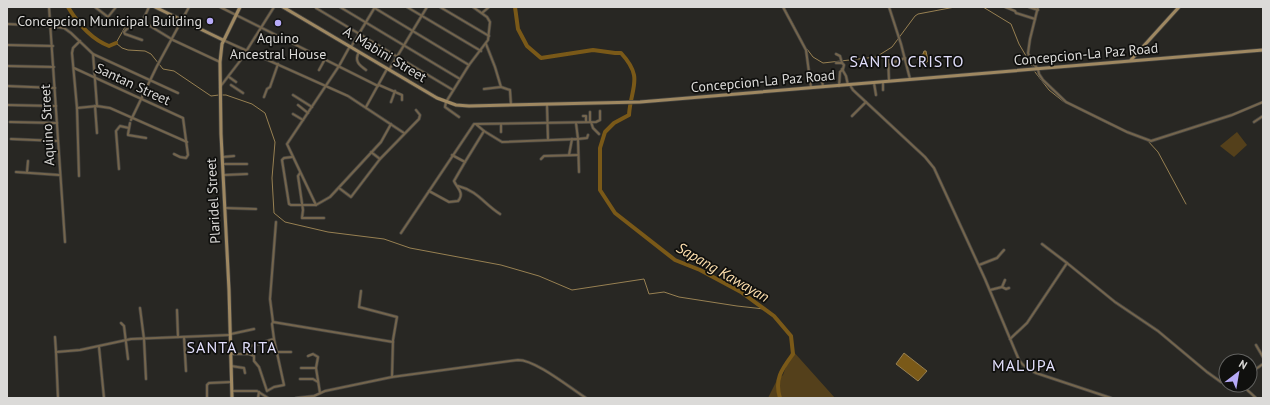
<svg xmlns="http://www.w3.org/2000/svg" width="1270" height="405" font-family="'PT Sans',sans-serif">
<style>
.green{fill:#54401b}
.water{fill:#7a5918;stroke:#978052}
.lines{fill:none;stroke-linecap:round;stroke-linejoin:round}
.stream{stroke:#978052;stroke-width:1}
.river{stroke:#7a5918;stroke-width:4}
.street-casing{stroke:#454440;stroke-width:3.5}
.secondary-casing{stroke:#454440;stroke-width:4.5}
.street{stroke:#74654d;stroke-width:2}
.secondary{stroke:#9f8861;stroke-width:3}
.poi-dot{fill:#b7abf8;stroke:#10100e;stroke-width:1.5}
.labels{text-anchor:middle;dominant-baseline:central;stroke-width:3.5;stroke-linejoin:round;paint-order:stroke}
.poi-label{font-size:14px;fill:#dbdad8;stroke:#10100e;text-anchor:end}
.street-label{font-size:14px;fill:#dbdad8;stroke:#10100e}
.water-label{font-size:15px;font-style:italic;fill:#fddfad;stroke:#10100e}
.quarter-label{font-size:16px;letter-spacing:1px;fill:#e2dffc;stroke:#10100e}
</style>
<rect width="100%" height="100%" fill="#282723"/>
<g class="green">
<polygon points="1237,132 1247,145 1234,157 1220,146"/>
<polygon points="792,350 835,398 768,398 777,380 783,375"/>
</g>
<g class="water">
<polygon points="924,51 926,51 928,61 925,63 920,62 917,59 919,56 923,54"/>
<polygon points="904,353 927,371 918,381 896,364"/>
</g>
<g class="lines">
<g class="stream">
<polyline points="784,7 802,41"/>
<polyline points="983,7 1011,24 1019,44 1032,66"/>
<polyline points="136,23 125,27 116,43 122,48 128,50 145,51 151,54 163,69 174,71 211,96 219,95"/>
<polyline points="807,49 813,57 823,63 876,57 892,47 915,16 918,14 955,7"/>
<polyline points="1035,72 1049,90 1064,102"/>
<polyline points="222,95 226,95 252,104 265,113 275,142 272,178 274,213 285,222 328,232 384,239 410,248 501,265 539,276 572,290 644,279 649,294 664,292 679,297 737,306 764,309"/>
<polyline points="1069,104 1111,125"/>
<polyline points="1147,140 1158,152 1186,204"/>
</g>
<g class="river">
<path d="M68,7C77,22 91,39 109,46L116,43"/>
<path d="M515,7L518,29L527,46L541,58L593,50L615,53H621C644,78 631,86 629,115L614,123L605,132L600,148V190L615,213L675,260L700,270L741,292L774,316L791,336L793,354C782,369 774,379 780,398"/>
</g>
<defs>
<g id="street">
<polyline points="49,7 65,242"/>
<polyline points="95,7 108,17 116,7"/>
<polyline points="220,7 378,86"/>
<polyline points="340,7 460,79"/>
<polyline points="373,7 469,65"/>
<polyline points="407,7 481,51"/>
<polyline points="440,7 489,36"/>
<polyline points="783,7 806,50 811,87"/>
<polyline points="889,7 901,44 910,79"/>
<polyline points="1005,7 1015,11 1016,13 1035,19"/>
<polyline points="1029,7 1038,10"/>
<polyline points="1038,7 1030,39 1028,53 1031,61 1038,69 1039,74 1043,80 1066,102 1127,132 1151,141 1232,115 1263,102"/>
<polyline points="316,8 453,90"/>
<polyline points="482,13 489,7"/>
<polyline points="142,21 173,40 220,62"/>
<polyline points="7,24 50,26 64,28 71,33 93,54 178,93"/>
<path d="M142,40L125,34L124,32C129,25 132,28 138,24C144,21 146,13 149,7"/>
<polyline points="223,40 348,96 404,133"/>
<polyline points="486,44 495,67 501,87 510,90 511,105"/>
<polyline points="7,45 53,46"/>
<polyline points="350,46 339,66 287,144 316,205 330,197 381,142 391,124"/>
<polyline points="351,47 375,7"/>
<path d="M359,52C354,61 359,65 366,70"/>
<polyline points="93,54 97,106"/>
<polyline points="836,54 840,56 842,63"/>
<polyline points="888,56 889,81"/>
<polyline points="836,63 842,63 844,65 843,69 840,72 839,86"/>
<polyline points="889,64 905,58"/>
<polyline points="7,66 54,67"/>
<polyline points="74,68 183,118 188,155 186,158 180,157 174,154"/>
<polyline points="842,69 846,76 848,85"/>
<polyline points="319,70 325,59"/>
<polyline points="389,70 427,7"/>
<polyline points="229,77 236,82"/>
<polyline points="822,80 823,87"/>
<polyline points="883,82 883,90"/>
<polyline points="874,83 876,95"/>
<polyline points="231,85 243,93"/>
<polyline points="379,85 402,95 402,100"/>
<path d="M850,85L853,90L925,157L934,168L985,279L1019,360C1024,367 1028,370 1036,373L1111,398"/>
<polyline points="7,86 55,88"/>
<polyline points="220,87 240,61 274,7"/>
<polyline points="484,89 501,87"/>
<polyline points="293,95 312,107"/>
<polyline points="264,97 267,89 270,87 278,64"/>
<polyline points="391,102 395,91"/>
<polyline points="7,105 56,106"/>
<polyline points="298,105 308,113"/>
<polyline points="547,105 548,140"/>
<polyline points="95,106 97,133"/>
<polyline points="366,107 387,69"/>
<polyline points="77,108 97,106 110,108 187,142"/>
<polyline points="293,114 303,120"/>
<polyline points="583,116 586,116 586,122"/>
<polyline points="852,116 866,102"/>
<polyline points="459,117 445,107 446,102 469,65 488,40 490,22 487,17 473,7"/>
<polyline points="131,120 157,66 189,7"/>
<polyline points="10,122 57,123"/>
<polyline points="590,122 590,112"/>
<polyline points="591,122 593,128 599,134"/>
<polyline points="1254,122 1263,116"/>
<polyline points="130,123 128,134 128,135 146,138"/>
<polyline points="576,123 578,139 587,138 588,135"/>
<polyline points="501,124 501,132"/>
<polyline points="477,125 484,131 502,142 578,139 579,172"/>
<polyline points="11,139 58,141"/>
<polyline points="371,152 380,159"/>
<polyline points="452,155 465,162 484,131"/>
<polyline points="569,155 572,139"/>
<polyline points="223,157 234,156"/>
<polyline points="292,157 284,158 282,160 289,204 291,205 316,205"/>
<polyline points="541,159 544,156 578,155"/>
<polyline points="223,164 247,164"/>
<polyline points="119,169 116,131 120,126 129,128"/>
<polyline points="16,172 59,175"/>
<polyline points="27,172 28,161"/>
<polyline points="300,173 298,176 303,210 302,218 324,218"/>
<polyline points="224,175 247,174"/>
<polyline points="79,176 77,108 72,53 73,48 80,41"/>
<path d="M458,186C478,191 484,204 500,214"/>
<polyline points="339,188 351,197 380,159 419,119 420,115 416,110"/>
<path d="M429,191L449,202L458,201C465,193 457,188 454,181L465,162"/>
<polyline points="225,208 256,209"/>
<polyline points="401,233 474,124 596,122 600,120 600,111"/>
<polyline points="1042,244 1067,263"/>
<polyline points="979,265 997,258 1004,250"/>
<polyline points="1002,287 1005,280"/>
<polyline points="990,290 1002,287 1006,289 1009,288"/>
<polyline points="361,291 359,307 397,317 393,340 392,377"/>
<polyline points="140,308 144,339 146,379"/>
<polyline points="177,310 178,337"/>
<polyline points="273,322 270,299 276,222"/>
<polyline points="121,323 124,326 128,359"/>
<polyline points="231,334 254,329"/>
<polyline points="55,337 56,352"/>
<polyline points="184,337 186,371"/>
<polyline points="1010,339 1027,323 1067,263 1115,302 1158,331 1207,372 1221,382 1226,383"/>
<polyline points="1256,345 1263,357"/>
<polyline points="99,347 104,398"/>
<polyline points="277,352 291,352"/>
<path d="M231,354H249V346C258,345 265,341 274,339"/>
<polyline points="249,354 254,356 254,361 259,367 267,391 274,387 284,385 274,339 272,324 273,322 393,342"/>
<polyline points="308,356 313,354 318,357 316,368"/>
<polyline points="231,366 244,368 245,373"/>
<polyline points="301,368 316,368 320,393"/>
<polyline points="1250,373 1263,364"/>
<polyline points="300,379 313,379 318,382"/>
<polyline points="1236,385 1243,387 1245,385"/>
<polyline points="1244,387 1256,398"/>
<polyline points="232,391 257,391 268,398"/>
<polyline points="58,398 56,352 80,350 131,339 229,335"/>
<polyline points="207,398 207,385 209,383 231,382"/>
<polyline points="258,398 259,392"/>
<path d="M296,398L314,396L325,391L392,377L518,360C536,360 570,388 586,398"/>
</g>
<g id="secondary">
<polyline points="155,7 223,40"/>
<polyline points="283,7 437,98 456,105 469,106 640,102 1263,50"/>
<polyline points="1131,60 1179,7"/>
<polyline points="232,398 229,290 221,134 220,62 222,44 240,7"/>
</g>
</defs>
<use href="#street" class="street-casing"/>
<use href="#secondary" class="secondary-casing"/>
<use href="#street" class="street"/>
<use href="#secondary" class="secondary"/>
</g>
<g class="poi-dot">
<circle cx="210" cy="21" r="4"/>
<circle cx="278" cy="23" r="4"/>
</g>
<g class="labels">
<g class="poi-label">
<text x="202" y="21">Concepcion Municipal Building</text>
<text x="278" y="38" text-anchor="middle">Aquino<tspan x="278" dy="16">Ancestral House</tspan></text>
</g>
<g class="street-label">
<text transform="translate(385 54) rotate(31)">A. Mabini Street</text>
<text transform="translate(1086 54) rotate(-5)">Concepcion-La Paz Road</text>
<text transform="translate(763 81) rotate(-5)">Concepcion-La Paz Road</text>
<text transform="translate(133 84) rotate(25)">Santan Street</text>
<text transform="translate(47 125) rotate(-93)">Aquino Street</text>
<text transform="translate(213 201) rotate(-93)">Plaridel Street</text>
</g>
<g class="water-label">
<text transform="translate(723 272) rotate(30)">Sapang Kawayan</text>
</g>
<g class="quarter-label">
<text x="907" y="61">SANTO CRISTO</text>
<text x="232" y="347">SANTA RITA</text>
<text x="1024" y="365">MALUPA</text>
</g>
</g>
<rect width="1270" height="405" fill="none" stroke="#dbdad8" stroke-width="16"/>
<g transform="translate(1238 373) rotate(31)"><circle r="19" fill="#10100e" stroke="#61615f"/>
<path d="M0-3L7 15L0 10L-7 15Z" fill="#b7abf8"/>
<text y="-6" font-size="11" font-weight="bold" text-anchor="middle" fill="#dbdad8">N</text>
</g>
</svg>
